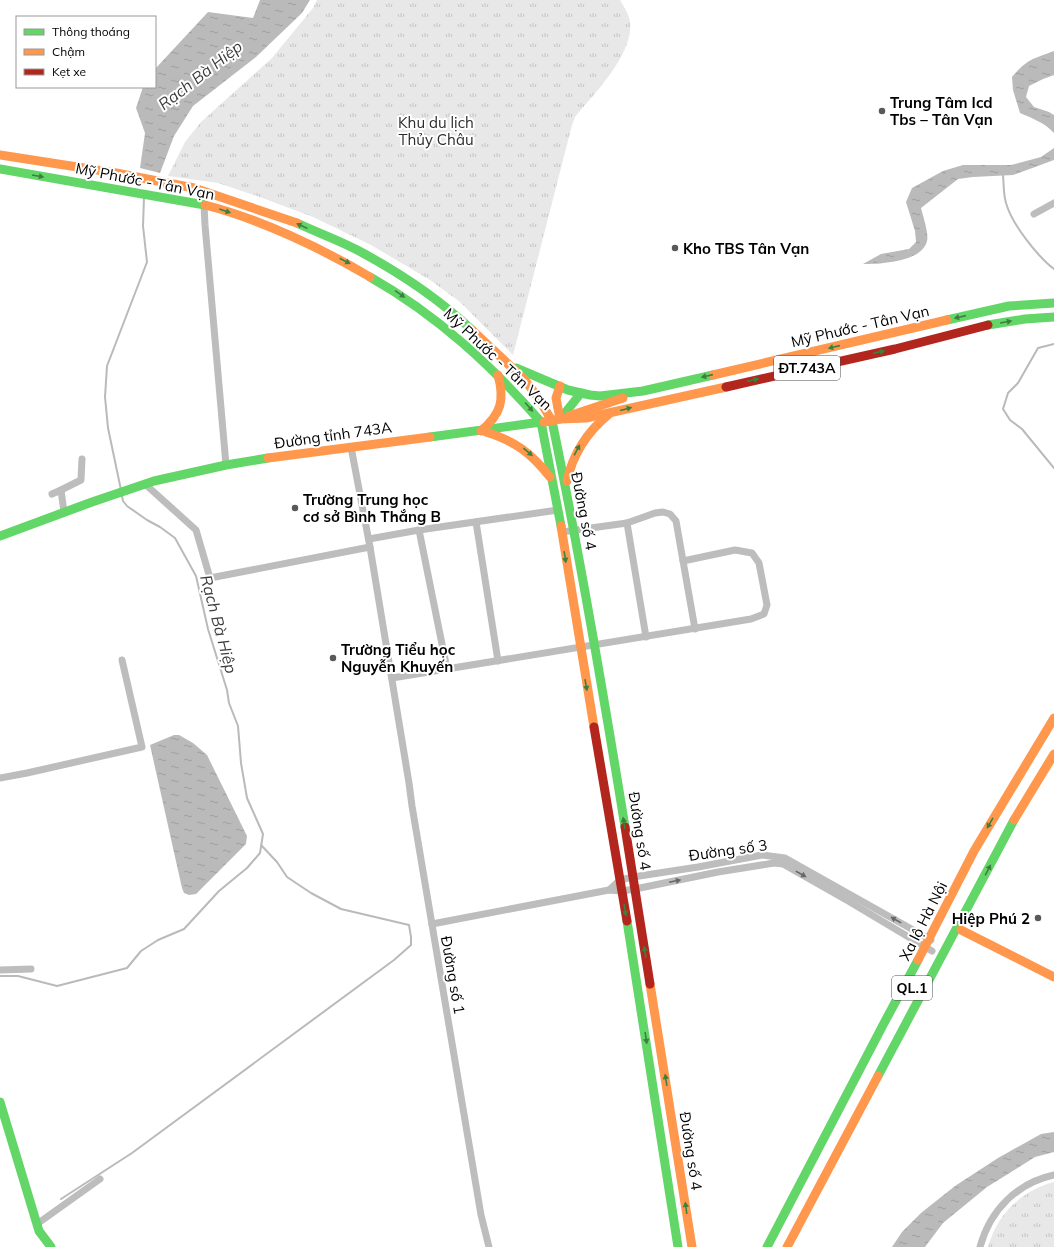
<svg xmlns="http://www.w3.org/2000/svg" width="1054" height="1247" font-family="Mulish,sans-serif">
<style>
.park{fill:url(#park-tufts)}
.water{fill:url(#water-ripples)}
.lines{fill:none;stroke-linecap:round;stroke-linejoin:round}
.stream{stroke:#bababa;stroke-width:2}
.street{stroke:#bdbdbd;stroke-width:7}
.fast{stroke:#63d668;stroke-width:9}
.slow{stroke:#ff974d;stroke-width:9}
.jam{stroke:#b3261e;stroke-width:9}
.oneway{fill:#3b803e}
.oneway2{fill:#686868}
.poi-dot{fill:#595959;stroke:#fff;stroke-width:1.5}
.labels{text-anchor:middle;dominant-baseline:central;stroke-width:4;stroke-linejoin:round;paint-order:stroke}
.shield{fill:#fff;stroke:#4c4c4c;stroke-width:1}
.shield-label{font-size:14px;font-weight:bold;fill:#000}
.poi-label{font-size:15px;font-weight:bold;fill:#000;stroke:#fff;text-anchor:start}
.park-label{font-size:15px;fill:#2c2c2c;stroke:#fff}
.street-label{font-size:15px;fill:#000;stroke:#fff}
.water-label{font-size:16px;font-style:italic;fill:#3d3d3d;stroke:#fff}
</style>
<defs>
<pattern id="park-tufts" width="24" height="20" patternUnits="userSpaceOnUse"><rect width="24" height="20" fill="#e8e8e8"/><path d="M3 7l-1-3M5 7V3M7 7l1-3M15 17l-1-3M17 17v-4M19 17l1-3" fill="none" stroke="#c5c5c5"/></pattern>
<pattern id="water-ripples" width="26" height="14" patternUnits="userSpaceOnUse"><rect width="26" height="14" fill="#bababa"/><path d="M2 4q2-2 4 0t4 0M15 11q2-2 4 0t4 0" fill="none" stroke="#9e9e9e"/></pattern>
</defs>
<rect width="100%" height="100%" fill="#fff"/>
<g class="park">
<path d="M317,0H620C624,7 629,14 630,22C634,54 594,94 575,117L572,125L513,355L460,302L430,280L371,245L313,217L257,196L218,183L168,176L185,142L201,122L272,58L313,8Z"/>
<path d="M1054,1182V1247H988C997,1214 1021,1191 1054,1182Z"/>
</g>
<g class="water">
<polygon points="260,0 310,0 302,13 256,57 193,106 174,136 160,173 140,168 145,133 136,108 143,87 155,87 155,69 208,12 253,18"/>
<path d="M1054,51V75L1043,79L1029,86L1026,97L1034,107L1049,112L1054,115V133C1045,123 1032,118 1020,113L1013,90L1012,77C1027,59 1033,59 1054,51Z"/>
<path d="M1054,148V160L1013,175L973,177L958,179L921,208C923,216 929,234 927,241C922,262 881,264 863,264L881,254L909,249L916,242L915,231L906,202L912,188L943,171L963,165H1011L1041,157Z"/>
<polygon points="174,735 179,735 193,743 207,755 247,836 246,844 196,894 189,895 184,893 182,888 150,745"/>
<polygon points="1054,1132 1054,1152 1035,1157 987,1187 943,1223 925,1247 892,1247 902,1232 921,1213 955,1186 998,1158 1041,1134"/>
</g>
<g class="lines">
<g class="stream">
<path d="M1003,175C1004,185 1003,196 1007,206C1013,225 1038,257 1054,269"/>
<polyline points="1054,344 1038,348 1018,383 1008,393 1003,409 1010,420 1022,429 1054,468"/>
<polyline points="121,490 108,428 105,397 107,366 147,262 143,226 144,197"/>
<polyline points="0,976 18,976 57,986 127,968 141,951 158,940 184,929 219,891 247,868 260,853 263,834 247,798 241,763 238,726 229,703 227,690 208,629 196,576 175,538 160,527 147,520 127,506 123,501 122,496"/>
<polyline points="61,1199 132,1153 394,960 411,945 411,937 409,925 341,909 311,893 287,877 277,862 261,845"/>
</g>
<g class="street">
<polyline points="204,205 205,225 226,465"/>
<polyline points="1034,214 1054,203"/>
<polyline points="351,447 370,547 409,783 412,806 481,1215 489,1247"/>
<polyline points="145,484 196,530 210,578 370,547"/>
<polyline points="52,494 61,490"/>
<polyline points="64,512 61,490 81,480 82,459"/>
<polyline points="476,522 498,661"/>
<polyline points="627,523 646,637"/>
<polyline points="419,530 447,669"/>
<polyline points="562,532 627,523 655,513 663,512 670,514 676,521 695,629"/>
<polyline points="369,539 419,530 558,510"/>
<polyline points="392,678 751,619 764,614 767,605 759,563 752,553 735,550 683,561"/>
<polyline points="0,778 27,773 142,747 122,660"/>
<polyline points="609,890 620,880 633,877 698,867 762,855 785,858 931,940"/>
<polyline points="432,924 609,890 622,891 635,889 718,872 774,863 783,864 850,902 932,951"/>
<polyline points="0,970 31,969"/>
<polyline points="37,1224 100,1179"/>
<path d="M980,1247C990,1210 1017,1183 1054,1175"/>
</g>
<g class="fast">
<polyline points="0,169 205,205"/>
<path d="M297,223C318,233 341,241 361,252C400,273 440,300 472,330"/>
<path d="M370,277C437,315 491,365 541,422H544"/>
<polyline points="947,320 1009,306 1054,303"/>
<polyline points="988,325 1025,319 1054,317"/>
<polyline points="516,368 568,390 590,395 600,396 643,391 713,375"/>
<polyline points="561,418 581,393"/>
<path d="M552,421C580,555 603,691 625,827"/>
<polyline points="430,437 541,422 561,526"/>
<polyline points="0,536 92,502 154,481 226,465 268,458"/>
<polyline points="627,921 678,1247"/>
<polyline points="878,1076 1014,820"/>
<polyline points="0,1102 39,1231 51,1247"/>
<polyline points="767,1247 883,1025 918,960"/>
</g>
<g class="slow">
<polyline points="0,155 116,173 194,188 297,223"/>
<path d="M205,205C260,219 321,248 370,277"/>
<polyline points="472,330 524,379 537,396 552,421"/>
<polyline points="713,375 947,320"/>
<polyline points="560,386 556,398 560,419"/>
<polyline points="569,416 623,398"/>
<polyline points="544,422 560,419 586,418 726,387"/>
<path d="M481,431C501,414 505,400 498,375"/>
<path d="M486,432C515,441 531,453 550,477"/>
<polyline points="268,458 430,437"/>
<path d="M567,481C573,453 587,432 609,414"/>
<polyline points="561,526 594,727"/>
<polyline points="1014,820 1054,754"/>
<polyline points="961,930 1054,977"/>
<polyline points="918,960 974,851 1054,718"/>
<polyline points="650,984 692,1247"/>
<polyline points="787,1247 878,1076"/>
</g>
<g class="jam">
<polyline points="726,387 895,349 988,325"/>
<polyline points="594,727 627,921"/>
<polyline points="625,827 650,984"/>
</g>
</g>
<defs><path id="oneway-solid" d="M-6-.8H1V-3.2L6.5 0L1 3.2V.8H-6Z"/></defs>
<g class="oneway">
<use href="#oneway-solid" transform="translate(38 176) rotate(10)"/>
<use href="#oneway-solid" transform="translate(225 211) rotate(19)"/>
<use href="#oneway-solid" transform="translate(302 226) rotate(-156)"/>
<use href="#oneway-solid" transform="translate(345 261) rotate(27)"/>
<use href="#oneway-solid" transform="translate(400 294) rotate(35)"/>
<use href="#oneway-solid" transform="translate(960 317) rotate(167)"/>
<use href="#oneway-solid" transform="translate(1006 322) rotate(-10)"/>
<use href="#oneway-solid" transform="translate(834 347) rotate(167)"/>
<use href="#oneway-solid" transform="translate(879 352) rotate(-13)"/>
<use href="#oneway-solid" transform="translate(707 376) rotate(167)"/>
<use href="#oneway-solid" transform="translate(753 380) rotate(-13)"/>
<use href="#oneway-solid" transform="translate(529 407) rotate(49)"/>
<use href="#oneway-solid" transform="translate(626 409) rotate(-15)"/>
<use href="#oneway-solid" transform="translate(577 450) rotate(-62)"/>
<use href="#oneway-solid" transform="translate(528 452) rotate(40)"/>
<use href="#oneway-solid" transform="translate(565 557) rotate(81)"/>
<use href="#oneway-solid" transform="translate(586 685) rotate(80)"/>
<use href="#oneway-solid" transform="translate(624 823) rotate(-99)"/>
<use href="#oneway-solid" transform="translate(990 823) rotate(120)"/>
<use href="#oneway-solid" transform="translate(988 870) rotate(-62)"/>
<use href="#oneway-solid" transform="translate(625 910) rotate(81)"/>
<use href="#oneway-solid" transform="translate(645 952) rotate(-99)"/>
<use href="#oneway-solid" transform="translate(646 1038) rotate(81)"/>
<use href="#oneway-solid" transform="translate(666 1080) rotate(-99)"/>
<use href="#oneway-solid" transform="translate(686 1208) rotate(-98)"/>
</g>
<g class="oneway2">
<use href="#oneway-solid" transform="translate(801 874) rotate(29)"/>
<use href="#oneway-solid" transform="translate(675 881) rotate(-12)"/>
<use href="#oneway-solid" transform="translate(896 920) rotate(-151)"/>
</g>
<g class="poi-dot">
<circle cx="882" cy="111" r="4"/>
<circle cx="675" cy="248" r="4"/>
<circle cx="295" cy="508" r="4"/>
<circle cx="333" cy="658" r="4"/>
<circle cx="1038" cy="918" r="4"/>
</g>
<g class="labels">
<g class="shield">
<rect x="774" y="356" width="66" height="24" rx="3"/>
<rect x="892" y="976" width="40" height="24" rx="3"/>
</g>
<g class="shield-label">
<text x="807" y="368">ĐT.743A</text>
<text x="912" y="988">QL.1</text>
</g>
<g class="poi-label">
<text x="890" y="102">Trung Tâm Icd<tspan x="890" dy="17">Tbs – Tân Vạn</tspan></text>
<text x="683" y="248">Kho TBS Tân Vạn</text>
<text x="303" y="499">Trường Trung học<tspan x="303" dy="17">cơ sở Bình Thắng B</tspan></text>
<text x="341" y="649">Trường Tiểu học<tspan x="341" dy="17">Nguyễn Khuyến</tspan></text>
<text x="1030" y="918" text-anchor="end">Hiệp Phú 2</text>
</g>
<g class="park-label">
<text x="436" y="122">Khu du lịch<tspan x="436" dy="17">Thủy Châu</tspan></text>
</g>
<g class="street-label">
<text transform="translate(145 181) rotate(11)">Mỹ Phước - Tân Vạn</text>
<text transform="translate(860 326) rotate(-13)">Mỹ Phước - Tân Vạn</text>
<text transform="translate(498 359) rotate(43)">Mỹ Phước - Tân Vạn</text>
<text transform="translate(333 435) rotate(-8)">Đường tỉnh 743A</text>
<text transform="translate(584 511) rotate(79)">Đường số 4</text>
<text transform="translate(640 831) rotate(81)">Đường số 4</text>
<text transform="translate(728 850) rotate(-8)">Đường số 3</text>
<text transform="translate(923 921) rotate(-63)">Xa lộ Hà Nội</text>
<text transform="translate(453 975) rotate(80)">Đường số 1</text>
<text transform="translate(691 1151) rotate(81)">Đường số 4</text>
</g>
<g class="water-label">
<text transform="translate(200 75) rotate(-38)">Rạch Bà Hiệp</text>
<text transform="translate(219 624) rotate(75)">Rạch Bà Hiệp</text>
</g>
</g>
<rect x="16" y="16" width="140" height="72" fill="#ffffff" stroke="#999999"/>
<rect x="24" y="29" width="20" height="6" fill="#63d668" stroke="#999999"/>
<text x="52" y="36" font-size="12" fill="#000000">Thông thoáng</text>
<rect x="24" y="49" width="20" height="6" fill="#ff974d" stroke="#999999"/>
<text x="52" y="56" font-size="12" fill="#000000">Chậm</text>
<rect x="24" y="69" width="20" height="6" fill="#b3261e" stroke="#999999"/>
<text x="52" y="76" font-size="12" fill="#000000">Kẹt xe</text>
</svg>
